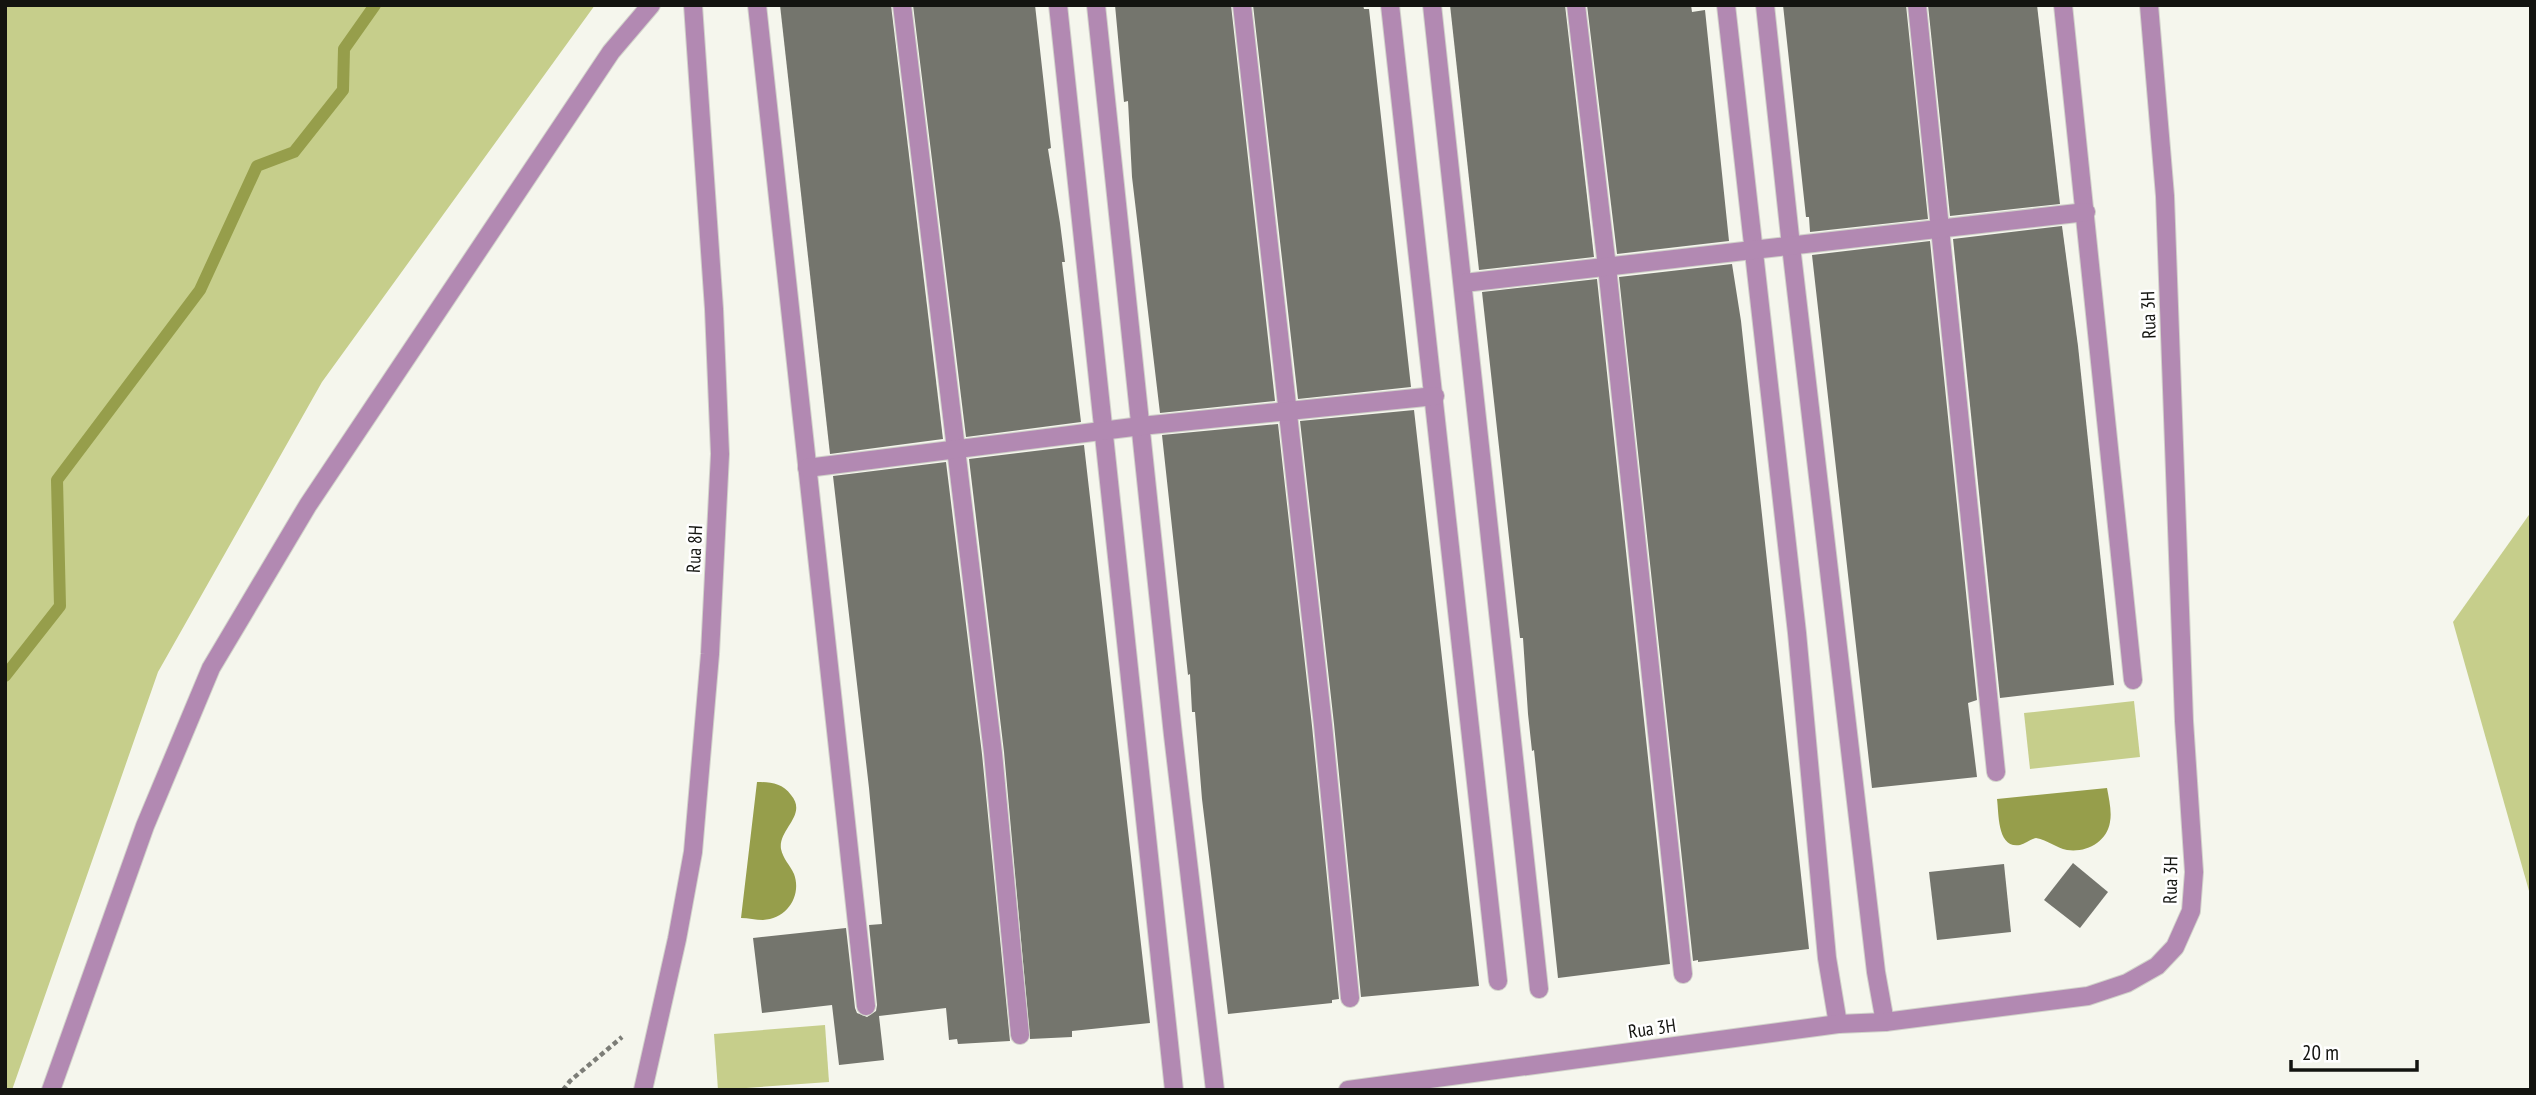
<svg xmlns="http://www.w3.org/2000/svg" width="2536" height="1095" font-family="'PT Sans Narrow',sans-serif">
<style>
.green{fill:#c6ce8b}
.water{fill:#969e4b}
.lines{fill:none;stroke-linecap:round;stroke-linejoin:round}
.stream{stroke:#969e4b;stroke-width:12}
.building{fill:#74756d}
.minor-casing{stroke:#d1d2ca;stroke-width:20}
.path{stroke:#7c7d77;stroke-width:4.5;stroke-dasharray:5 3.5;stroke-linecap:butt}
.minor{stroke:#b289b2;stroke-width:18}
.labels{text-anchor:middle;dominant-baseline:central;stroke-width:5;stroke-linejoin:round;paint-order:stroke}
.street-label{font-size:19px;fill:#131410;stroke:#fff}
</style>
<rect width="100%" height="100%" fill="#f5f6ed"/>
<g class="green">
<polygon points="5,5 595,5 322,382 158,672 12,1090 5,1090"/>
<polygon points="2531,512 2531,898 2453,622"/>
<polygon points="2134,701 2140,757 2030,769 2024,713"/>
<polygon points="825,1025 829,1082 718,1090 714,1034"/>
</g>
<g class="water">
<path d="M757,782C771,782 782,783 791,795C808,815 778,829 781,849C783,859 790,865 794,874C802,896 787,919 763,920C756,920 748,918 741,918Z"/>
<path d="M2107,788C2109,799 2112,812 2110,822C2107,842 2086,853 2067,850C2056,848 2048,840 2036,838C2031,839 2025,844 2020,845C1997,849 1999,814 1997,799Z"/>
</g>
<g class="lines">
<polyline class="stream" points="5,676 60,606 57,480 200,290 257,166 294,152 343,90 344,49 375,5"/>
</g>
<g class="building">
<polygon points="780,5 891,5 943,439 830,454"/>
<polygon points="913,5 1035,5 1051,148 1048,149 1060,223 1065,262 1062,262 1081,422 966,437"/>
<polygon points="1115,5 1231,5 1275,401 1160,413 1132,177 1128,101 1124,102"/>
<polygon points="1253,5 1363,5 1364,9 1369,9 1411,387 1298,399"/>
<polygon points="1450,5 1565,5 1594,257 1479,270"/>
<polygon points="1587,5 1691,5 1692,12 1705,10 1729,241 1617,254"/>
<polygon points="1783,5 1906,5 1928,219 1810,232 1809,217 1806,217"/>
<polygon points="1928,5 2037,5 2060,204 1950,216"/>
<polygon points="2062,226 2078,346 2114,685 2000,698 1953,239"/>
<polygon points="1930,241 1977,700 1968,703 1977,777 1872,788 1812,255"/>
<polygon points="1732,264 1741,321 1809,949 1698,962 1698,960 1693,961 1619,277"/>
<polygon points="1597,279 1670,964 1558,978 1534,750 1532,751 1528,714 1523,638 1520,638 1482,292"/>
<polygon points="1414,410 1479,986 1361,997 1334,724 1300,421"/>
<polygon points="1278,424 1312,726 1339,999 1332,1000 1332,1003 1228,1014 1202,799 1195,712 1192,712 1190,674 1188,675 1162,435"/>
<polygon points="1084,445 1150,1023 1072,1031 1072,1037 1030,1039 1004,752 969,459"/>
<polygon points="946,462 982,754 1010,1041 958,1044 957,1039 949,1040 946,1008 879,1016 884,1060 839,1065 832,1005 762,1013 753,938 846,928 855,1008 857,1013 867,1017 876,1011 877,1005 869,925 882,924 869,788 833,476"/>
<polygon points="2073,863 2108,892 2080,928 2044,900"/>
<polygon points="2004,864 2011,932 1937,940 1929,872"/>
</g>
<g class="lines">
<defs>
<g id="minor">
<polyline points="757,5 866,1006"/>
<polyline points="902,5 993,753 1020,1035"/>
<polyline points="1058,5 1174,1090"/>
<polyline points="1096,5 1173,735 1215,1090"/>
<polyline points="1242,5 1323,725 1350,998"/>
<polyline points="1390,5 1498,981"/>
<polyline points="1432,5 1539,989"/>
<polyline points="1576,5 1607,267 1683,974"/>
<polyline points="1726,5 1797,633 1827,958 1838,1024"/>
<polyline points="1765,5 1791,246 1876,972 1885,1022"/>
<polyline points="1917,5 1996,772"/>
<polyline points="2063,5 2133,680"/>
<polyline points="1464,283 2086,212"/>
<polyline points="807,468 1141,426 1435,396"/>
<polyline points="51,1090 145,826 211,668 308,505 611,52 651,5"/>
<polyline points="643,1090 677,939 693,852 710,654 720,454 714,309 693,5"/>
<polyline points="1348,1090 1838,1024 1885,1022 2088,996 2127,983 2157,966 2175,947 2191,911 2194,872 2184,721 2165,196 2149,5"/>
</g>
</defs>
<use href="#minor" class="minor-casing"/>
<polyline class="path" points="563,1090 570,1081 622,1037"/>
<use href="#minor" class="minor"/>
</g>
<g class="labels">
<g class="street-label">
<text transform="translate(2148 315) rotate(-92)">Rua 3H</text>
<text transform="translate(694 549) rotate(-87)">Rua 8H</text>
<text transform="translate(2170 880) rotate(-89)">Rua 3H</text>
<text transform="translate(1652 1028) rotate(-8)">Rua 3H</text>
</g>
</g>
<rect width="2536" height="1095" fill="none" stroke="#131410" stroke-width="14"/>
<path d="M2291 1060v10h126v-10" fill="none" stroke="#131410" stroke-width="3.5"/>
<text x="2302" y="1060" font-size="21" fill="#131410" stroke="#ffffff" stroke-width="5" paint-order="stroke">20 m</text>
</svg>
